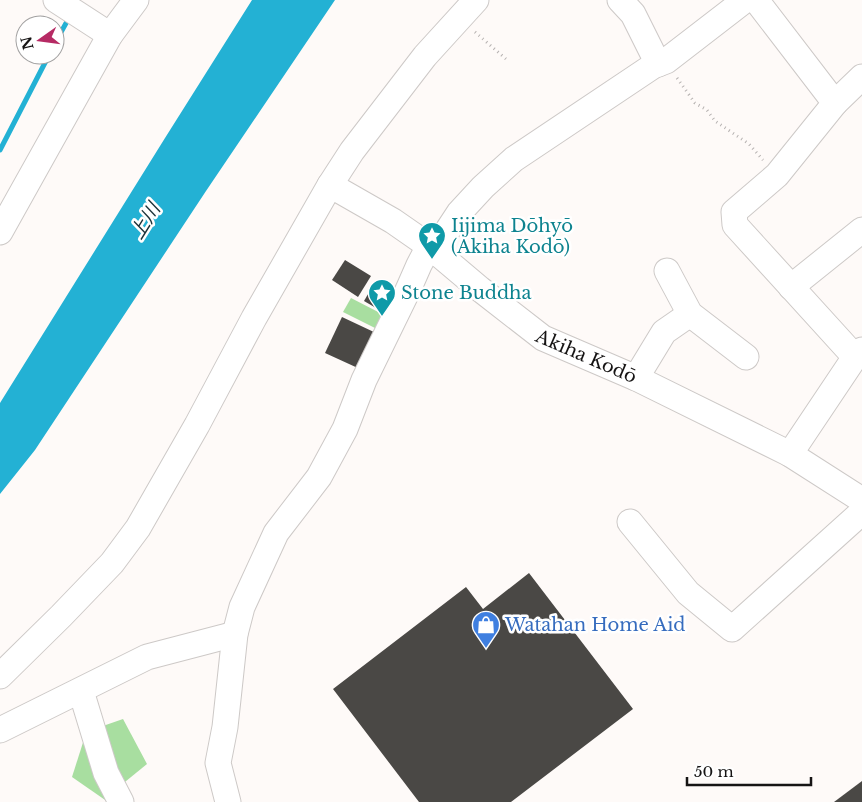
<svg xmlns="http://www.w3.org/2000/svg" width="862" height="802" font-family="'Libre Baskerville','Noto Sans JP',serif">
<style>
.green{fill:#a8dea0}
.water{fill:#23b1d4}
.lines{fill:none;stroke-linecap:round;stroke-linejoin:round}
.stream{stroke:#23b1d4;stroke-width:5}
.building{fill:#4a4845}
.minor-casing{stroke:#cdc9c7;stroke-width:27}
.path{stroke:#b6b2b1;stroke-width:3;stroke-dasharray:1 4;stroke-linecap:butt}
.minor{stroke:#fff;stroke-width:25}
.labels{text-anchor:middle;dominant-baseline:central;stroke-width:5;stroke-linejoin:round;paint-order:stroke}
.culture-label{font-size:18px;fill:#0d838f;stroke:#fff;text-anchor:start}
.street-label{font-size:18px;fill:#161414;stroke:#fff}
.shop-label{font-size:18px;fill:#366cbe;stroke:#fff;text-anchor:start}
.water-label{font-size:19px;font-style:italic;fill:#1a3037;stroke:#fff}
</style>
<rect width="100%" height="100%" fill="#fefaf8"/>
<g class="green">
<polygon points="351,298 384,315 377,329 343,312"/>
<polygon points="123,719 147,764 120,786 100,727"/>
<polygon points="87,730 108,802 72,777"/>
</g>
<polygon class="water" points="252,0 335,0 206,191 35,450 0,494 0,403 165,138"/>
<g class="lines">
<g class="stream">
<polyline points="55,43 70,16"/>
<polyline points="0,150 49,55"/>
</g>
</g>
<g class="building">
<polygon points="345,260 371,276 358,297 332,280"/>
<polygon points="375,282 394,293 383,312 364,301"/>
<polygon points="342,317 376,333 360,369 325,353"/>
<polygon points="529,573 633,709 511,802 419,802 333,689 466,587 483,609"/>
<polygon points="862,781 862,802 834,802"/>
</g>
<g class="lines">
<defs>
<g id="minor">
<polyline points="56,0 110,35"/>
<polyline points="620,0 633,14 658,64"/>
<polyline points="756,0 835,103 777,175 734,212 735,225 855,357"/>
<polyline points="835,103 862,77"/>
<path id="s1" d="M330,185L393,221L429,246L436,248L442,257L480,289L543,338L636,378L790,454L862,500"/>
<polyline points="0,232 110,35 136,0"/>
<polyline points="436,248 459,213 483,187 514,159 653,66 666,61 745,0"/>
<polyline points="667,271 690,314 746,357"/>
<polyline points="791,287 862,230"/>
<polyline points="636,378 664,332 690,314"/>
<polyline points="790,454 855,357 862,350"/>
<polyline points="630,522 688,593 732,629 862,512"/>
<polyline points="0,676 61,616 112,563 138,528 197,425 254,318 330,185 352,151 425,56 476,0"/>
<polyline points="81,691 106,773 121,802"/>
<polyline points="0,730 147,657 235,634"/>
<polyline points="228,802 218,763 225,727 235,634 242,607 276,533 319,477 345,429 364,380 408,290 419,265 429,246"/>
</g>
</defs>
<use href="#minor" class="minor-casing"/>
<g class="path">
<polyline points="475,32 506,59"/>
<polyline points="677,78 695,103 707,110 715,121 749,144 763,160"/>
</g>
<use href="#minor" class="minor"/>
</g>
<defs>
<symbol id="sight-pin" viewBox="-11 -11 22 30"><path d="M0 17L-7.5 6A9.5 9.5 0 1 1 7.5 6Z" fill="#0f9aa8" stroke="#fff"/><path d="M0-6L1.8-2.2L6-1.7L2.9 1.2L3.7 5.4L0 3.3L-3.7 5.4L-2.9 1.2L-6-1.7L-1.8-2.2Z" fill="#fff"/></symbol>
<symbol id="shop-pin" viewBox="-11 -11 22 30"><path d="M0 17L-7.5 6A9.5 9.5 0 1 1 7.5 6Z" fill="#3f7fe0" stroke="#fff"/><path d="M-5-2.5h2.3a2.7 3.5 0 0 1 5.4 0H5L5.5 6h-11ZM-1.5-2.5h3a1.5 2.3 0 0 0-3 0Z" fill="#fff"/></symbol>
</defs>
<g fill-rule="evenodd">
<use href="#sight-pin" x="416" y="220" width="32" height="43"/>
<use href="#sight-pin" x="366" y="277" width="32" height="43"/>
<use href="#shop-pin" x="470" y="609" width="32" height="43"/>
</g>
<g class="labels">
<g class="culture-label">
<text x="451" y="226">Iijima Dōhyō<tspan x="451" dy="21">(Akiha Kodō)</tspan></text>
<text x="401" y="293">Stone Buddha</text>
</g>
<g class="street-label">
<text stroke="none"><textPath href="#s1" startOffset="311">Akiha Kodō</textPath></text>
</g>
<g class="shop-label">
<text x="505" y="625">Watahan Home Aid</text>
</g>
<g class="water-label">
<text transform="translate(145 221) rotate(-58)">上川</text>
</g>
</g>
<g transform="translate(40 40) rotate(256)"><circle r="24" fill="#ffffff" stroke="#a2a1a1"/>
<path d="M0-4L9 19L0 12L-9 19Z" fill="#b62a64"/>
<text y="-8" font-size="14" font-weight="bold" text-anchor="middle" fill="#161414">N</text>
</g>
<path d="M687 777v8h124v-8" fill="none" stroke="#161414" stroke-width="2.5"/>
<text x="694" y="777" font-size="15" fill="#161414" stroke="#ffffff" stroke-width="4" paint-order="stroke">50 m</text>
</svg>
